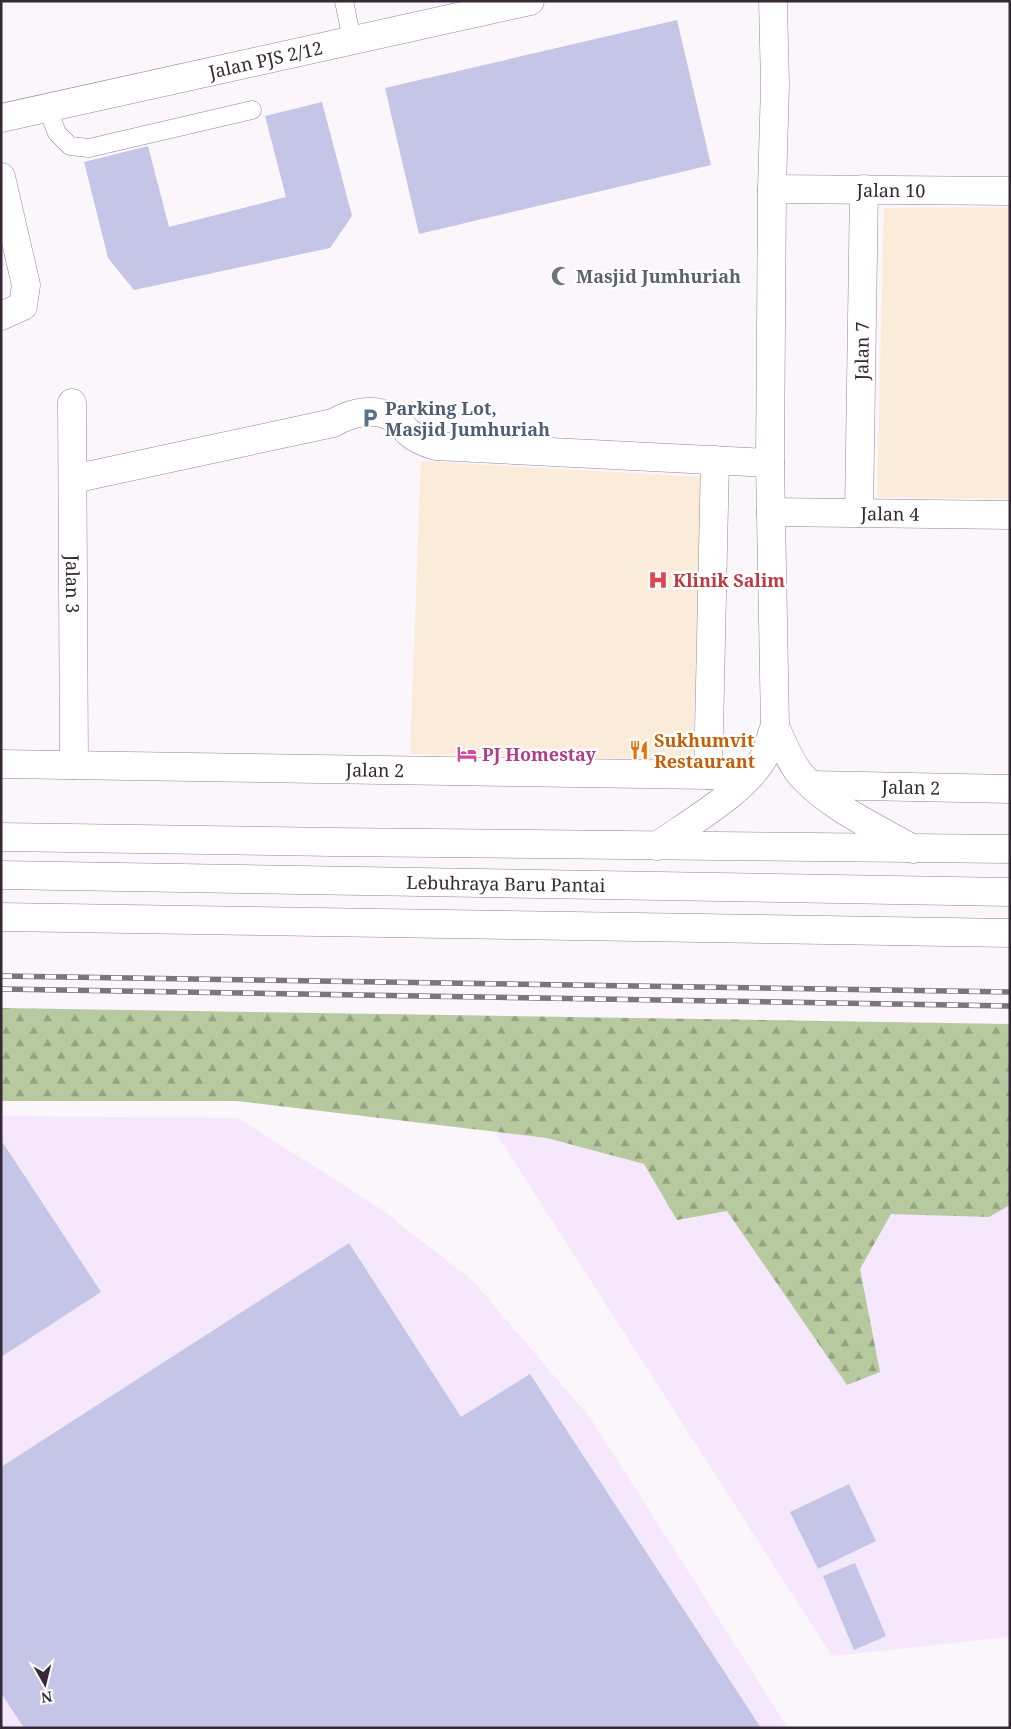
<svg xmlns="http://www.w3.org/2000/svg" width="1011" height="1729" font-family="'Noto Serif',serif">
<style>
.commercial{fill:#faecd8}
.industrial{fill:#f6e8fc}
.forest{fill:url(#forest-firs)}
.building{fill:#c4c5e7}
.lines{fill:none;stroke-linecap:round;stroke-linejoin:round}
.service-casing{stroke:#9a819a;stroke-width:19}
.minor-casing{stroke:#9a819a;stroke-width:29}
.tertiary-casing{stroke:#9a819a;stroke-width:29}
.motorway-casing{stroke:#9a819a;stroke-width:29}
.service{stroke:#fff;stroke-width:18}
.minor{stroke:#fff;stroke-width:28}
.tertiary{stroke:#fff;stroke-width:28}
.motorway{stroke:#fff;stroke-width:28}
.rail-casing{stroke:#7d747d;stroke-width:5.5}
.rail{stroke:#fff;stroke-width:4;stroke-dasharray:11;stroke-linecap:butt}
.labels{text-anchor:middle;dominant-baseline:central;stroke-width:5;stroke-linejoin:round;paint-order:stroke}
.street-label{font-size:18px;fill:#342934;stroke:#fff}
.worship-label{font-size:18px;font-weight:bold;fill:#5b616d;stroke:#fff;text-anchor:start}
.service-label{font-size:18px;font-weight:bold;fill:#4e5e75;stroke:#fff;text-anchor:start}
.health-label{font-size:18px;font-weight:bold;fill:#be3a42;stroke:#fff;text-anchor:start}
.food-label{font-size:18px;font-weight:bold;fill:#c56008;stroke:#fff;text-anchor:start}
.hotel-label{font-size:18px;font-weight:bold;fill:#b23c85;stroke:#fff;text-anchor:start}
</style>
<defs>
<pattern id="forest-firs" width="22" height="20" patternUnits="userSpaceOnUse" patternTransform="scale(1.25)"><rect width="22" height="20" fill="#b7c99e"/><path d="M5 1l3.5 6h-7zM16 11l3.5 6h-7z" fill="#96a382"/></pattern>
</defs>
<rect width="100%" height="100%" fill="#fbf6fb"/>
<g class="commercial">
<polygon points="1010,207 1010,499 877,497 884,208"/>
<polygon points="421,461 701,477 693,760 410,754"/>
</g>
<g class="industrial">
<polygon points="1,1116 238,1118 378,1207 473,1281 591,1419 788,1728 1,1728"/>
<polygon points="488,1121 1010,1131 1010,1637 832,1656"/>
</g>
<polygon class="forest" points="1,1008 1010,1024 1010,1205 989,1217 891,1214 860,1269 880,1372 847,1385 727,1211 677,1220 644,1164 547,1138 237,1101 1,1101"/>
<g class="building">
<polygon points="677,20 711,165 419,234 385,88"/>
<polygon points="322,102 352,216 330,248 134,290 108,258 84,162 148,146 169,227 286,197 265,116"/>
<polygon points="1,1143 3,1143 101,1292 1,1357"/>
<polygon points="349,1243 461,1417 530,1374 761,1728 24,1728 1,1693 1,1467"/>
<polygon points="849,1484 876,1541 818,1569 790,1512"/>
<polygon points="855,1563 886,1636 854,1650 823,1576"/>
</g>
<g class="lines">
<defs>
<g id="service">
<polyline points="344,1 352,40"/>
<polyline points="47,107 57,133 70,146 89,148 252,110"/>
</g>
<g id="minor">
<polyline points="1,177 26,285 23,306 1,316"/>
<path id="s1" d="M772,189L1010,191"/>
<path id="s2" d="M72,403L74,765"/>
<path d="M73,479L333,423C352,412 377,406 396,420C401,424 404,428 408,432C416,439 425,443 436,446L770,463"/>
<path id="s3" d="M771,512L1010,515"/>
<path id="s4" d="M859,513L864,189"/>
<path id="s5" d="M1,764L708,775L748,778"/>
<polyline points="708,775 715,460"/>
<path id="s6" d="M812,785L1010,789"/>
</g>
<g id="tertiary">
<path id="s7" d="M1,118L530,1"/>
<path d="M775,726C782,742 789,760 800,774C829,807 875,827 913,849"/>
<path d="M657,846C689,823 748,790 765,755C769,746 771,735 775,726L770,463L772,189L775,85L773,1"/>
</g>
<g id="motorway">
<polyline points="1,837 332,842 1010,849"/>
<path id="s8" d="M1,875L1010,892"/>
<polyline points="1,917 1010,933"/>
</g>
</defs>
<use href="#service" class="service-casing"/>
<use href="#minor" class="minor-casing"/>
<use href="#tertiary" class="tertiary-casing"/>
<use href="#motorway" class="motorway-casing"/>
<use href="#service" class="service"/>
<use href="#minor" class="minor"/>
<use href="#tertiary" class="tertiary"/>
<use href="#motorway" class="motorway"/>
<defs>
<g id="rail">
<polyline points="1,976 1010,992"/>
<polyline points="1,989 1010,1006"/>
</g>
</defs>
<use href="#rail" class="rail-casing"/>
<use href="#rail" class="rail"/>
</g>
<defs>
<symbol id="mosque-bare" viewBox="-9 -9 18 18"><path d="M3.5-4.9A6 6 0 1 0 3.5 4.9A5 5 0 1 1 3.5-4.9Z" fill="#6b7280" stroke="#fff" stroke-width="2.5" paint-order="stroke"/></symbol>
<symbol id="parking-bare" viewBox="-9 -9 18 18"><path d="M-3.5-5.5H1a3.5 3.5 0 0 1 0 7H-1V5.5H-3.5ZM-1-3.4V-.6H.8a1.4 1.4 0 0 0 0-2.8Z" fill="#5c6f8a" stroke="#fff" stroke-width="2.5" paint-order="stroke"/></symbol>
<symbol id="hospital-bare" viewBox="-9 -9 18 18"><path d="M-5-5h3v3.5h4V-5h3V5h-3V1.5h-4V5h-3Z" fill="#e0444e" stroke="#fff" stroke-width="2.5" paint-order="stroke"/></symbol>
<symbol id="restaurant-bare" viewBox="-9 -9 18 18"><path d="M-5-6h1v4h1v-4h1v4h1v-4h1v5L-1.5 .5V6h-2V.5L-5-1ZM5-6V6H3V1.5H1.5Q1.5-4 5-6Z" fill="#e8710a" stroke="#fff" stroke-width="2.5" paint-order="stroke"/></symbol>
<symbol id="hotel-bare" viewBox="-9 -9 18 18"><path d="M-6-4.5h1.5V1H6V5H4.5V3h-9V5H-6ZM-4 0a1.8 1.8 0 1 1 3.6 0ZM.5 0V-2.5h3Q6-2.5 6 0Z" fill="#d1479c" stroke="#fff" stroke-width="2.5" paint-order="stroke"/></symbol>
</defs>
<g fill-rule="evenodd">
<use href="#mosque-bare" x="547" y="262" width="28" height="28"/>
<use href="#parking-bare" x="356" y="404" width="28" height="28"/>
<use href="#hospital-bare" x="644" y="566" width="28" height="28"/>
<use href="#restaurant-bare" x="625" y="736" width="28" height="28"/>
<use href="#hotel-bare" x="453" y="740" width="28" height="28"/>
</g>
<g class="labels">
<g class="street-label">
<text stroke="none"><textPath href="#s7" startOffset="271">Jalan PJS 2/12</textPath></text>
<text stroke="none"><textPath href="#s1" startOffset="119">Jalan 10</textPath></text>
<text stroke="none"><textPath href="#s4" startOffset="162">Jalan 7</textPath></text>
<text stroke="none"><textPath href="#s3" startOffset="119">Jalan 4</textPath></text>
<text stroke="none"><textPath href="#s2" startOffset="181">Jalan 3</textPath></text>
<text stroke="none"><textPath href="#s5" startOffset="374">Jalan 2</textPath></text>
<text stroke="none"><textPath href="#s6" startOffset="99">Jalan 2</textPath></text>
<text stroke="none"><textPath href="#s8" startOffset="505">Lebuhraya Baru Pantai</textPath></text>
</g>
<g class="worship-label">
<text x="576" y="276">Masjid Jumhuriah</text>
</g>
<g class="service-label">
<text x="385" y="408">Parking Lot,<tspan x="385" dy="21">Masjid Jumhuriah</tspan></text>
</g>
<g class="health-label">
<text x="673" y="580">Klinik Salim</text>
</g>
<g class="food-label">
<text x="654" y="740">Sukhumvit<tspan x="654" dy="21">Restaurant</tspan></text>
</g>
<g class="hotel-label">
<text x="482" y="754">PJ Homestay</text>
</g>
</g>
<rect width="1011" height="1729" fill="none" stroke="#342934" stroke-width="5"/>
<g transform="translate(45 1684) rotate(172)" stroke="#ffffff" stroke-width="4" paint-order="stroke">
<path d="M0-4L9 19L0 12L-9 19Z" fill="#342934"/>
<text y="-8" font-size="14" font-weight="bold" text-anchor="middle" fill="#342934">N</text>
</g>
</svg>
